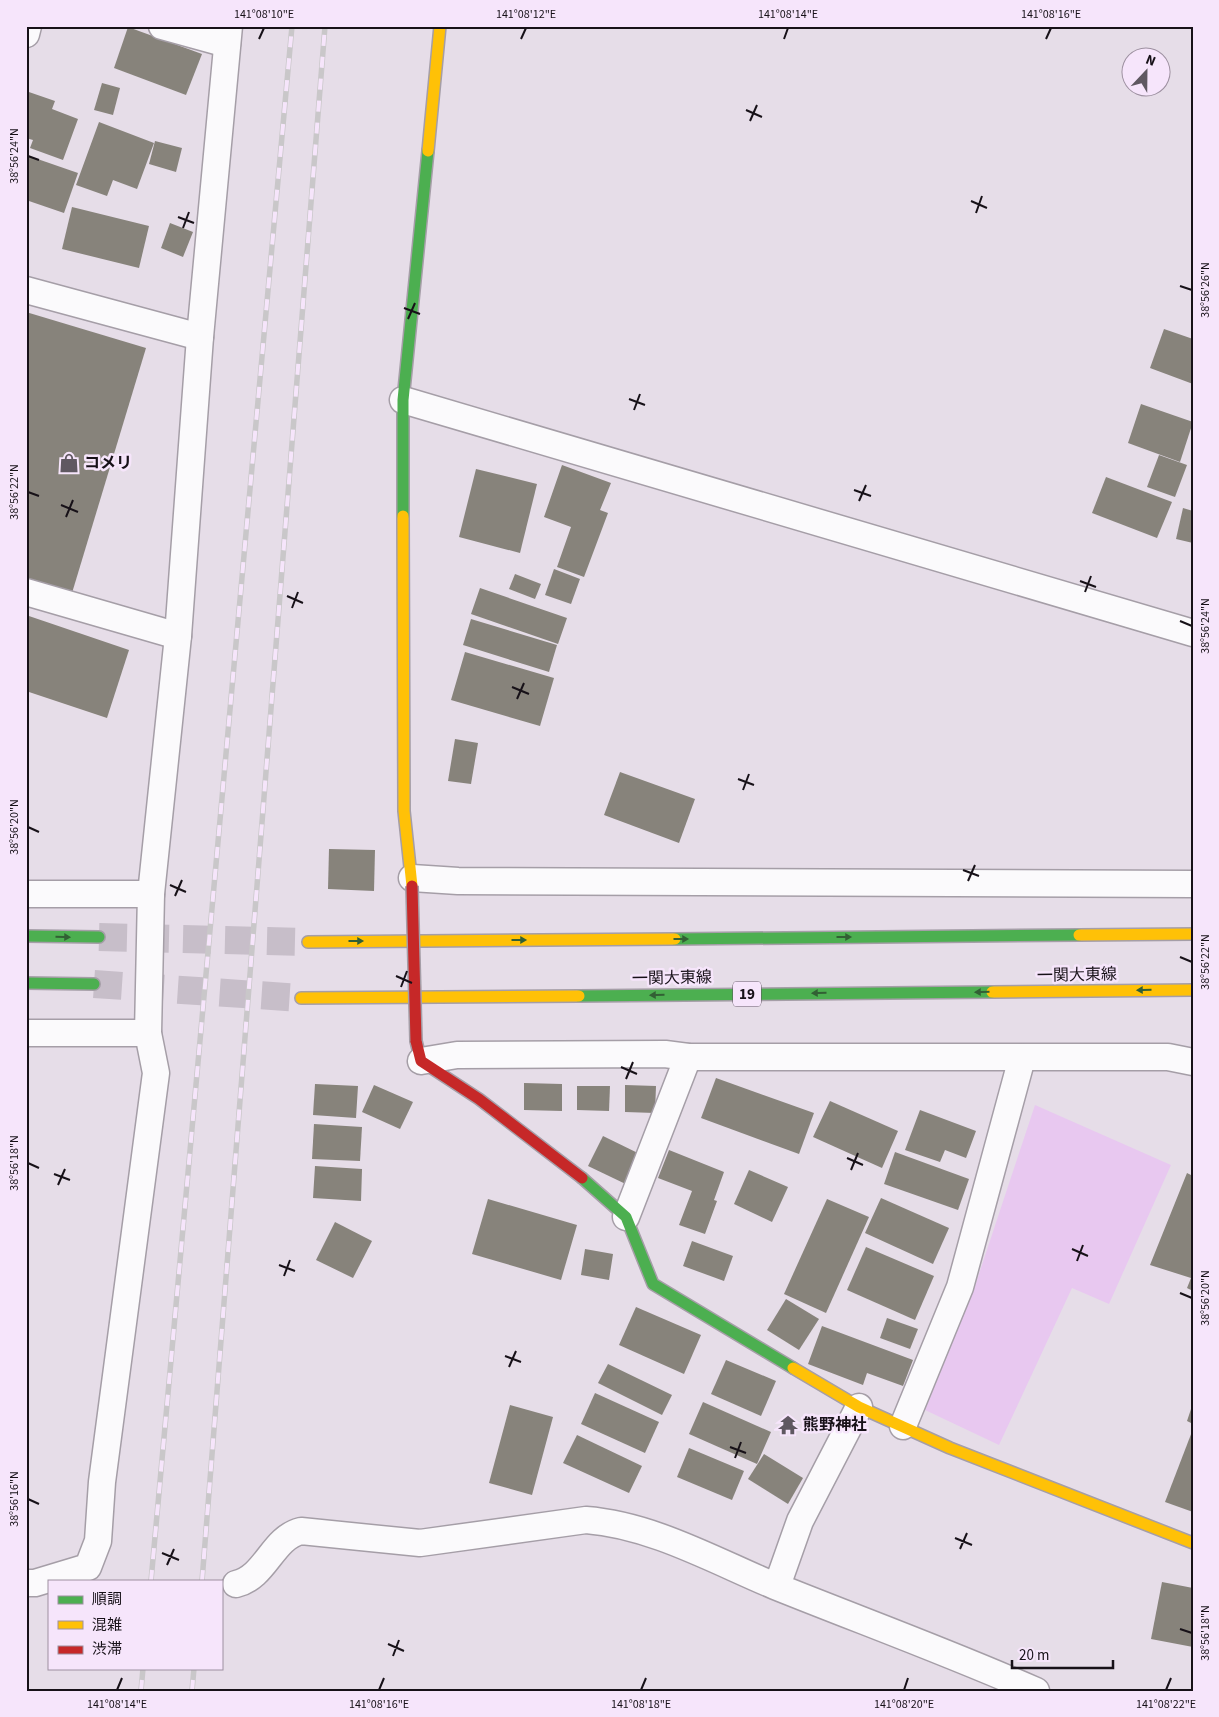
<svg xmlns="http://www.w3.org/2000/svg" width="1219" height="1717" font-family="'Source Sans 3','Noto Sans JP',sans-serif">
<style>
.green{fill:#e8c8f0}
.building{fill:#87837b}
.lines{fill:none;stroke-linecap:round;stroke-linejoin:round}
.primary-tunnel{stroke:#c7bec9;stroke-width:28;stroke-dasharray:28 14;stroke-linecap:butt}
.street-casing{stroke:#a59ea7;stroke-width:29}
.fast-casing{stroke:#a59ea7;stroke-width:14}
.slow-casing{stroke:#a59ea7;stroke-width:14}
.jam-casing{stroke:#a59ea7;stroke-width:14}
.street{stroke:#fbfafc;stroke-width:26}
.fast{stroke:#4caf50;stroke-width:11}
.slow{stroke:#ffc107;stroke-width:11}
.jam{stroke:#c62828;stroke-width:11}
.rail-casing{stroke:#c9c7c9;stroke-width:5.5}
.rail{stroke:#f6e5fb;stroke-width:4;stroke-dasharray:11;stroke-linecap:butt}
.jam-bridge-casing{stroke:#a59ea7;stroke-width:14;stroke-linecap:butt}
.jam-bridge{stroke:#c62828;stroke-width:11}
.oneway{fill:#326034}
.ticks{fill:none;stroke:#171118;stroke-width:2}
.labels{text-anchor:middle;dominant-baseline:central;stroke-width:5;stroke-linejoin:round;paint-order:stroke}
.shield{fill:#f6e5fb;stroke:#5a515c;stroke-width:1}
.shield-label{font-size:15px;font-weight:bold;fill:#171118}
.poi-label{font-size:16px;font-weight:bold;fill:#171118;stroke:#f6e5fb;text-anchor:start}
.street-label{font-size:16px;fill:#171118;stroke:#f6e5fb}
.neatline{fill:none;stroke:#171118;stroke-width:2}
.ticks-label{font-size:12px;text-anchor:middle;fill:#171118}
</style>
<rect width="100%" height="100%" fill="#e6dde8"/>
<polygon class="green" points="1035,1105 1171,1165 1109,1304 1072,1288 999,1445 925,1410 974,1289"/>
<g class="building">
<polygon points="128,27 202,54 186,95 114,68"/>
<polygon points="102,83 120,88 113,115 94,110"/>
<polygon points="26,91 55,101 52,109 78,119 63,160 30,148 33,140 26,138"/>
<polygon points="99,122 154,143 137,189 113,180 107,196 76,185"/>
<polygon points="155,141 182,148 176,172 149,164"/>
<polygon points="26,155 78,173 64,213 26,200"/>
<polygon points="72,207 149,226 139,268 62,249"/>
<polygon points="170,223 193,232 183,257 161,248"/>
<polygon points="26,312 146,348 72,593 26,579"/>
<polygon points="1164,329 1193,339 1193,384 1150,368"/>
<polygon points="1141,404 1193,422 1180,462 1128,443"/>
<polygon points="1159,455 1187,465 1175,497 1147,487"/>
<polygon points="562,465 611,483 600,510 608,513 584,577 557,567 571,527 544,517"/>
<polygon points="476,469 537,484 520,553 459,537"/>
<polygon points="1106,477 1172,502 1157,538 1092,513"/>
<polygon points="1183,508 1193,511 1193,543 1176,539"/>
<polygon points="554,569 580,579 571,604 545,595"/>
<polygon points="515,574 541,584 535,599 509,589"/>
<polygon points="480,588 567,618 558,644 471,614"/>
<polygon points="26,615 129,650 107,718 26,691"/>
<polygon points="471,619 557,645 549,672 463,645"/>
<polygon points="465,652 554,678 540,726 451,700"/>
<polygon points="455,739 478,743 471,784 448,781"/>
<polygon points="620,772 695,799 679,843 604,815"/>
<polygon points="329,849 375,850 374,891 328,889"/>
<polygon points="716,1078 814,1113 799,1154 701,1118"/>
<polygon points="524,1083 562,1084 562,1111 524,1110"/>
<polygon points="315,1084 358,1086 356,1118 313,1115"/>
<polygon points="374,1085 413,1102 400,1129 362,1112"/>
<polygon points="625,1085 656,1086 655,1113 625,1112"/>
<polygon points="577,1086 610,1086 609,1111 577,1110"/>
<polygon points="830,1101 898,1131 882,1168 813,1137"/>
<polygon points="920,1110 976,1131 966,1158 945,1150 940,1162 905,1150"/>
<polygon points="314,1124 362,1127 360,1161 312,1159"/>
<polygon points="603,1136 648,1158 634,1188 588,1166"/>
<polygon points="669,1150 724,1172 714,1200 717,1201 705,1234 679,1225 692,1191 658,1178"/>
<polygon points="895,1152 969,1179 958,1210 884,1184"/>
<polygon points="315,1166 362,1169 361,1201 313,1198"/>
<polygon points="749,1170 788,1187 772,1222 734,1204"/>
<polygon points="1187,1173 1193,1176 1193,1291 1187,1288 1191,1278 1150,1265"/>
<polygon points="881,1198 949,1228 933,1264 865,1233"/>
<polygon points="488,1199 577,1225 561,1280 472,1254"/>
<polygon points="827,1199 869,1217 826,1313 784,1294"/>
<polygon points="335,1222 372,1241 353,1278 316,1260"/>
<polygon points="692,1241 733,1256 724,1281 683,1266"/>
<polygon points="866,1247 934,1276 915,1320 847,1290"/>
<polygon points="585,1249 613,1254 609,1280 581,1275"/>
<polygon points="786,1299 819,1319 799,1350 767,1330"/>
<polygon points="636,1307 701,1335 684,1374 619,1345"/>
<polygon points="887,1318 918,1329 910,1349 880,1338"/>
<polygon points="822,1326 913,1360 903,1386 867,1373 863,1385 808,1364"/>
<polygon points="726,1360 776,1381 761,1416 711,1394"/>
<polygon points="608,1364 672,1395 662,1415 598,1383"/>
<polygon points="595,1393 659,1422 645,1453 581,1424"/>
<polygon points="703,1402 771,1432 757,1464 689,1434"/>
<polygon points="510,1405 553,1417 532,1495 489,1483"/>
<polygon points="1192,1406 1193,1406 1193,1424 1187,1421"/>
<polygon points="1193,1429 1193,1512 1165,1502"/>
<polygon points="577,1435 642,1466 629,1493 563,1463"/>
<polygon points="689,1448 744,1471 732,1500 677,1477"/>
<polygon points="764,1454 803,1478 788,1504 748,1479"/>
<polygon points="1162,1582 1193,1588 1193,1647 1151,1639"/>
</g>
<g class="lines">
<g class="primary-tunnel">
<polyline points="99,937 308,942"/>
<polyline points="94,984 301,998"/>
</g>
<defs>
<g id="street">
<polyline points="162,26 227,44"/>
<polyline points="26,34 28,26"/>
<polyline points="26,290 200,337"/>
<polyline points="403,400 1193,633"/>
<polyline points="26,592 178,636"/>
<polyline points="412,878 458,881 1193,884"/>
<polyline points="26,894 151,894"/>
<polyline points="26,1033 148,1033"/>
<polyline points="421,1061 457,1055 665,1054 688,1057 1168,1057 1193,1062"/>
<polyline points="626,1217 688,1057"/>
<polyline points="903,1426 960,1287 1022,1058"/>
<polyline points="26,1583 35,1583 88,1567 98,1541 102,1482 156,1073 148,1033 151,894 178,636 200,337 229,26"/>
<path d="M236,1584C266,1577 272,1538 301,1531L420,1543L586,1520C652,1525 715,1561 775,1586C862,1621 950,1653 1036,1691"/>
<polyline points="777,1586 800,1521 859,1407"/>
</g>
<g id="fast">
<polyline points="403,516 403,400 428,151"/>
<polyline points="26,936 99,937"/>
<polyline points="675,939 1079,935"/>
<polyline points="26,983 94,984"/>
<polyline points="579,996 992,992"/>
<polyline points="582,1178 626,1217 653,1284 793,1368"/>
</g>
<g id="slow">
<polyline points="428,151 440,26"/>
<polyline points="403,516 404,811 412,886"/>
<polyline points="1079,935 1193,934"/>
<polyline points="308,942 675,939"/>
<polyline points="992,992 1193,990"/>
<polyline points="301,998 579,996"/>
<polyline points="793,1368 859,1407 950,1448 1193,1543"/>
</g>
<polyline id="jam" points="416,1041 421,1061 479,1099 582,1178"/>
</defs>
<use href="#street" class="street-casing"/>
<use href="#fast" class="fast-casing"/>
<use href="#slow" class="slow-casing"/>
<use href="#jam" class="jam-casing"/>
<use href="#street" class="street"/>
<use href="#fast" class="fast"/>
<use href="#slow" class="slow"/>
<use href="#jam" class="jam"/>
<defs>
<g id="rail">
<polyline points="151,1581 292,26"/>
<polyline points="202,1581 325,26"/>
<polyline points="141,1691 143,1668"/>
<polyline points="192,1691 194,1668"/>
</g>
</defs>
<use href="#rail" class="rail-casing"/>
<use href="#rail" class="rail"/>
<defs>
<polyline id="jam-bridge" points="412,886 416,1041"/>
</defs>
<use href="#jam-bridge" class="jam-bridge-casing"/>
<use href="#jam-bridge" class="jam-bridge"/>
</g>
<defs><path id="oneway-solid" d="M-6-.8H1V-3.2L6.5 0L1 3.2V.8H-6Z" transform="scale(1.25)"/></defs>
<g class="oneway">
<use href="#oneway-solid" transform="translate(63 937) rotate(1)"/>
<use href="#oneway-solid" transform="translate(844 937)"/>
<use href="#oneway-solid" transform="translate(681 939)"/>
<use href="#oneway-solid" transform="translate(519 940)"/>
<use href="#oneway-solid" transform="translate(356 941)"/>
<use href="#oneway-solid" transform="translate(1144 990) rotate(179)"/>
<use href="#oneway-solid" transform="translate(982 992) rotate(179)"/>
<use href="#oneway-solid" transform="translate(819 993) rotate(179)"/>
<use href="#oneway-solid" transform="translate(657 995) rotate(179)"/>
</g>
<path class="ticks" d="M259,39L264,28M521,39L526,28M784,39L788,28M1046,39L1051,28M746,110L762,117M750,121L757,105M28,156L39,160M971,201L987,208M976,213L982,196M178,217L194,223M183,228L189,212M1180,286L1192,290M404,308L420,314M408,319L415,303M629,399L645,405M634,410L640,394M854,490L871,496M28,492L39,496M859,501L866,485M61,505L78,512M66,517L73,500M1080,581L1096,587M1085,592L1091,576M287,596L303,603M292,608L298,592M1180,621L1192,626M512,687L529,694M517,699L524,683M738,779L754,785M743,790L749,774M28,827L39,832M963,870L979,876M968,881L975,865M170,885L186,892M175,896L182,880M1180,957L1192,962M396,976L412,983M401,987L407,971M621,1067L637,1074M626,1079L633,1062M847,1158L863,1165M28,1163L39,1168M851,1170L858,1153M54,1174L70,1180M58,1185L65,1169M1072,1249L1088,1256M1077,1261L1083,1245M279,1265L295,1271M284,1276L290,1260M1180,1293L1192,1298M505,1356L521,1362M509,1367L516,1351M730,1447L746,1453M735,1458L741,1442M28,1499L39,1504M955,1538L972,1545M960,1549L967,1533M162,1553L179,1560M167,1565L174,1549M1180,1629L1192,1633M388,1644L404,1651M393,1656L399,1640M117,1690L122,1678M379,1690L384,1678M641,1690L646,1678M904,1690L908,1678M1166,1690L1171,1678"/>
<defs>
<symbol id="shop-bare" viewBox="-9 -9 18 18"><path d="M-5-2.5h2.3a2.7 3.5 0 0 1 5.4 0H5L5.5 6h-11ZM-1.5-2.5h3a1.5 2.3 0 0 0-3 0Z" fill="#5f5861" stroke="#f6e5fb" stroke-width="2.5" paint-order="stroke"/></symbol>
<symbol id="temple-bare" viewBox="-9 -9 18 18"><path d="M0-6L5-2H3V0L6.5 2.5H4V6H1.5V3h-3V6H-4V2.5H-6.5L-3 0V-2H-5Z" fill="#5f5861" stroke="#f6e5fb" stroke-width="2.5" paint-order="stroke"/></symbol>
</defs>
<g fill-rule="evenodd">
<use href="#shop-bare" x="55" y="449" width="28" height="28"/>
<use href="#temple-bare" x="774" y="1411" width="28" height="28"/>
</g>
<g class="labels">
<rect class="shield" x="733" y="981.5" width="28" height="25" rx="4"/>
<g class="shield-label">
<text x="747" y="994">19</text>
</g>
<g class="poi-label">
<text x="84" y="463">コメリ</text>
<text x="803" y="1425">熊野神社</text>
</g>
<g class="street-label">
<text transform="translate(1077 975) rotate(-1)">一関大東線</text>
<text transform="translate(672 978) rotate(-1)">一関大東線</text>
</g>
</g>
<rect width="1219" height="1717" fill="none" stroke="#f6e5fb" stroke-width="55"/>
<rect x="48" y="1580" width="175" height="90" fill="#f6e5fb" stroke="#9d90a0"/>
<rect x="58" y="1596" width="25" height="8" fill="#4caf50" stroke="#9d90a0"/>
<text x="92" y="1604" font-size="15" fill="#171118">順調</text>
<rect x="58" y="1621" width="25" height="8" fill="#ffc107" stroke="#9d90a0"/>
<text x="92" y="1630" font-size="15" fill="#171118">混雑</text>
<rect x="58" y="1646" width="25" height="8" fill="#c62828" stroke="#9d90a0"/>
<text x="92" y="1654" font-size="15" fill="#171118">渋滞</text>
<g transform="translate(1146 72) rotate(22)"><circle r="24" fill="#f6e5fb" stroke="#9d90a0"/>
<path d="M0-4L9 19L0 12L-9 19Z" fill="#5f5861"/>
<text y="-8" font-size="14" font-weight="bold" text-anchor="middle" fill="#171118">N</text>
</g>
<path d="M1012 1660v8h101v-8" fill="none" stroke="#171118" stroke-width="2.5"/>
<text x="1019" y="1660" font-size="15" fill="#171118" stroke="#f6e5fb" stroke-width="4" paint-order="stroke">20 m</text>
<rect x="28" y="28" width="1164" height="1662" class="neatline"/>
<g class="ticks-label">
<text x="264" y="18">141°08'10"E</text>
<text x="526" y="18">141°08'12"E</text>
<text x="788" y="18">141°08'14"E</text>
<text x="1051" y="18">141°08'16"E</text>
<text transform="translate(14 156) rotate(-90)" y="4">38°56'24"N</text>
<text transform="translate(1205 290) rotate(-90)" y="4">38°56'26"N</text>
<text transform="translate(14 492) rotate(-90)" y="4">38°56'22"N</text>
<text transform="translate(1205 626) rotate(-90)" y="4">38°56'24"N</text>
<text transform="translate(14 827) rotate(-90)" y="4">38°56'20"N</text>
<text transform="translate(1205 962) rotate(-90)" y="4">38°56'22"N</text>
<text transform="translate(14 1163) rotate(-90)" y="4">38°56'18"N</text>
<text transform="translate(1205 1298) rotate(-90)" y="4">38°56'20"N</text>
<text transform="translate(14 1499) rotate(-90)" y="4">38°56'16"N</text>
<text transform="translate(1205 1633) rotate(-90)" y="4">38°56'18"N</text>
<text x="117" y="1708">141°08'14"E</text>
<text x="379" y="1708">141°08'16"E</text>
<text x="641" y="1708">141°08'18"E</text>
<text x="904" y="1708">141°08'20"E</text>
<text x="1166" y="1708">141°08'22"E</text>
</g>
</svg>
